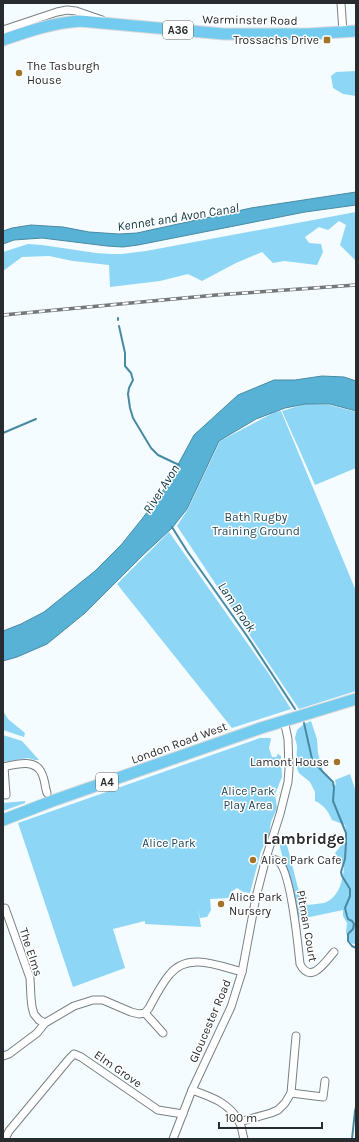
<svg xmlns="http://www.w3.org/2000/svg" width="359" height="1142" font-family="Karla,sans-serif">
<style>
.green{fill:#8ed6f5}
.water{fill:#57b2d5;stroke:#498aa3}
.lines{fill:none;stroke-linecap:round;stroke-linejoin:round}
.stream{stroke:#498aa3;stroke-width:2}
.minor-casing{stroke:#788084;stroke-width:9}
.highway-casing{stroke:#d8d9d9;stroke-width:13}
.minor{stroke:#fff;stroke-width:7}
.highway{stroke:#73ccf0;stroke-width:11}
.rail-casing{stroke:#73787a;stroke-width:3.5}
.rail{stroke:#fff;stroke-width:2;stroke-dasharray:6;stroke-linecap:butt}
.poi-dot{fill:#a37428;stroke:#fff;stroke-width:1.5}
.labels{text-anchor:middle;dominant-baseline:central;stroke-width:3;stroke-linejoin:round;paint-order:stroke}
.shield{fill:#fff;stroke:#696b6d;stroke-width:1}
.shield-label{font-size:11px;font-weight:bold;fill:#292c2e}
.street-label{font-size:12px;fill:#292c2e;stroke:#fff}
.poi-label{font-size:12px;fill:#292c2e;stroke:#fff;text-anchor:start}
.park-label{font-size:12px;fill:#1f4757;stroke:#fff}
.water-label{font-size:13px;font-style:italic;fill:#0c3645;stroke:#fff}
.district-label{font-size:16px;font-weight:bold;fill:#292c2e;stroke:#fff}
</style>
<rect width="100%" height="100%" fill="#f4fcff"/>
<g class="green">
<polygon points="356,71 356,96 343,94 333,88 331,76 336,72"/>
<polygon points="356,212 356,261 340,245 346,225 339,221 328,230 319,227 305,237 309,243 321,244 323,252 317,265 284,261 273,263 262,252 236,263 202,281 188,274 160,281 110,287 109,265 73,261 49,256 22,257 3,271 3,252 28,244 42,245 96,253 111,254 122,254 146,251"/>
<polygon points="305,404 330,405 356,412 356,468 315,485 282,411"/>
<polygon points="281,411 356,591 356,691 299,709 177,526 188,509 220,441 275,412"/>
<polygon points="169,532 269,674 291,709 232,728 117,584"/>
<polygon points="3,711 8,719 25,733 24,737 3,730"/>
<path d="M311,721L317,739L318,753L323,771L333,784L336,785L335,780L350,774L356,792V945L349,942L346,932L347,923L343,916V910L305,918L298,917C294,909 294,900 292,892C289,875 282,859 279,842L281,838L286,841L299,892L302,901L308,905C313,904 319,904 324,903C339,898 343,880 344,867L335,853L343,843L347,836L345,825L332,820C328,811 324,805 315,801V792L310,782L299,773L296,766L297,746L295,738L297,730L304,724Z"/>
<polygon points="3,735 22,741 39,760 35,760 28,758 3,762"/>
<polygon points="260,738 270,738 271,739 269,748 272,757 276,757 278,754 281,756 282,777 275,794 277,808 271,822 269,835 261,851 250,893 243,892 237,888 231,892 228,898 210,899 211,910 207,917 200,918 198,908 201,927 145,924 145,921 113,929 125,968 73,987 18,823"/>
<polygon points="25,801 25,803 3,811 3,803"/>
</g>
<g class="water">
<polygon points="356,192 356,205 305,212 138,245 123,247 107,246 42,238 14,240 3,244 3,231 12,228 31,225 63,227 89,232 119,234 137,233 251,208"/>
<polygon points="322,376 344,377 356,381 356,411 330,404 305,404 285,408 256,419 219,441 187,509 172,528 142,556 85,613 47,644 17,657 3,661 3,631 21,624 44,612 95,571 121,545 142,519 167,485 194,435 238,395 274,380 295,380"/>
</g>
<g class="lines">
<g class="stream">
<polyline points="118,318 118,320"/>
<polyline points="119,326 125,353 125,366 131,373 133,380 129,388 128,394 130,408 133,418 151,448 158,455 179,465"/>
<polyline points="3,433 36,419"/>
<polyline points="172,527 187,551 247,636 295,709"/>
<polyline points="304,723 312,759 316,764 322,771 333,782 334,788 333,801 346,833 346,843 345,859 341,872 342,876 350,889 350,896 345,908 347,916 348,919 352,921 354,924 353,929 348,934 348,941 352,946 356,948"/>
<polyline points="352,1139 355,1111 356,1107"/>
</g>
<defs>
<g id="minor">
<polyline points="341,3 343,32"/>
<polyline points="3,30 57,12 67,10 76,11 102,20"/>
<path d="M3,767C16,764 36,758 42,774C45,780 45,787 47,793"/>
<polyline points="4,767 6,795"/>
<path d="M266,858C270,859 275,859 278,861C291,871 298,945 300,964C311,985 325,962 334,952"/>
<polyline points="5,908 30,978 31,998 32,1007 34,1014 39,1020 45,1023"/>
<polyline points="145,1013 163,1033"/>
<path d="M3,1056L9,1054L37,1033L45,1023L74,1006L93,1000H103L131,1012L139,1014L145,1013L149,1008C155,997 162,983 170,974C188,952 219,966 242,972"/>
<path d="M192,1090C211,1097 228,1102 239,1121C242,1126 242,1133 244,1139"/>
<polyline points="291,1093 323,1097 325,1081"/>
<polyline points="239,1122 271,1113 278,1110 285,1103 291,1093 296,1036"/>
<polyline points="5,1139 9,1131 69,1059 74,1054 81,1057 158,1110 183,1114"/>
<polyline points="173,1139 192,1090 231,1007 242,972 256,897 266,858 280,814 288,782 289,769 288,739 284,720"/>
</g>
<g id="highway">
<path d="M3,40C29,31 52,23 80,21L224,34H308L356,31"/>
<polyline points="3,820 55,800 261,728 356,699"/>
</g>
</defs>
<use href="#minor" class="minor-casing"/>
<use href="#highway" class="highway-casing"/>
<use href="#minor" class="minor"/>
<use href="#highway" class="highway"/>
<defs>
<polyline id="rail" points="3,315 216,295 356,285"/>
</defs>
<use href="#rail" class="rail-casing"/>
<use href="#rail" class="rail"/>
</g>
<g class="poi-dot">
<rect x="323" y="36" width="8" height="8" rx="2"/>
<circle cx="19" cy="73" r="4"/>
<circle cx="337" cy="762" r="4"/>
<circle cx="253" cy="860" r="4"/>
<circle cx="221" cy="904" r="4"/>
</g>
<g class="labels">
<g class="shield">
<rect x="163" y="21" width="30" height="18" rx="3"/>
<rect x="96" y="773" width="22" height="18" rx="3"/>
</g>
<g class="shield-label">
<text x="178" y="30">A36</text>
<text x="107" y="782">A4</text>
</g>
<g class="street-label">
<text transform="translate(250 20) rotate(1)">Warminster Road</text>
<text transform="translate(179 743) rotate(-20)">London Road West</text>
<text transform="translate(307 926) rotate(80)">Pitman Court</text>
<text transform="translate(31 952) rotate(72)">The Elms</text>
<text transform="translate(210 1021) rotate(-67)">Gloucester Road</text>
<text transform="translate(118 1069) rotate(35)">Elm Grove</text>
</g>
<g class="poi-label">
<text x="319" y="40" text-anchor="end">Trossachs Drive</text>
<text x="27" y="66">The Tasburgh<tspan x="27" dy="14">House</tspan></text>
<text x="329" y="762" text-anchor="end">Lamont House</text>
<text x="261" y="860">Alice Park Cafe</text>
<text x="229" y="897">Alice Park<tspan x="229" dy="14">Nursery</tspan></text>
</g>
<g class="park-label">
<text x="256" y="517">Bath Rugby<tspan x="256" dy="14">Training Ground</tspan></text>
<text x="248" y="791">Alice Park<tspan x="248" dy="14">Play Area</tspan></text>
<text x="169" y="843">Alice Park</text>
</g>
<g class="water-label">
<text transform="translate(178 217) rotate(-9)">Kennet and Avon Canal</text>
<text transform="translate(161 489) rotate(-57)">River Avon</text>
<text transform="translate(237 607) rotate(56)">Lam Brook</text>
</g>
<g class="district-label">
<text x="304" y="838">Lambridge</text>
</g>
</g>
<rect width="359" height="1142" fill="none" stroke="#292c2e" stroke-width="8"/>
<path d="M219 1122v6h103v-6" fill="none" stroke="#292c2e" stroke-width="2"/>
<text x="225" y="1122" font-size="12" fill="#292c2e" stroke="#ffffff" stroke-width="3" paint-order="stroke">100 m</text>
</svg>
